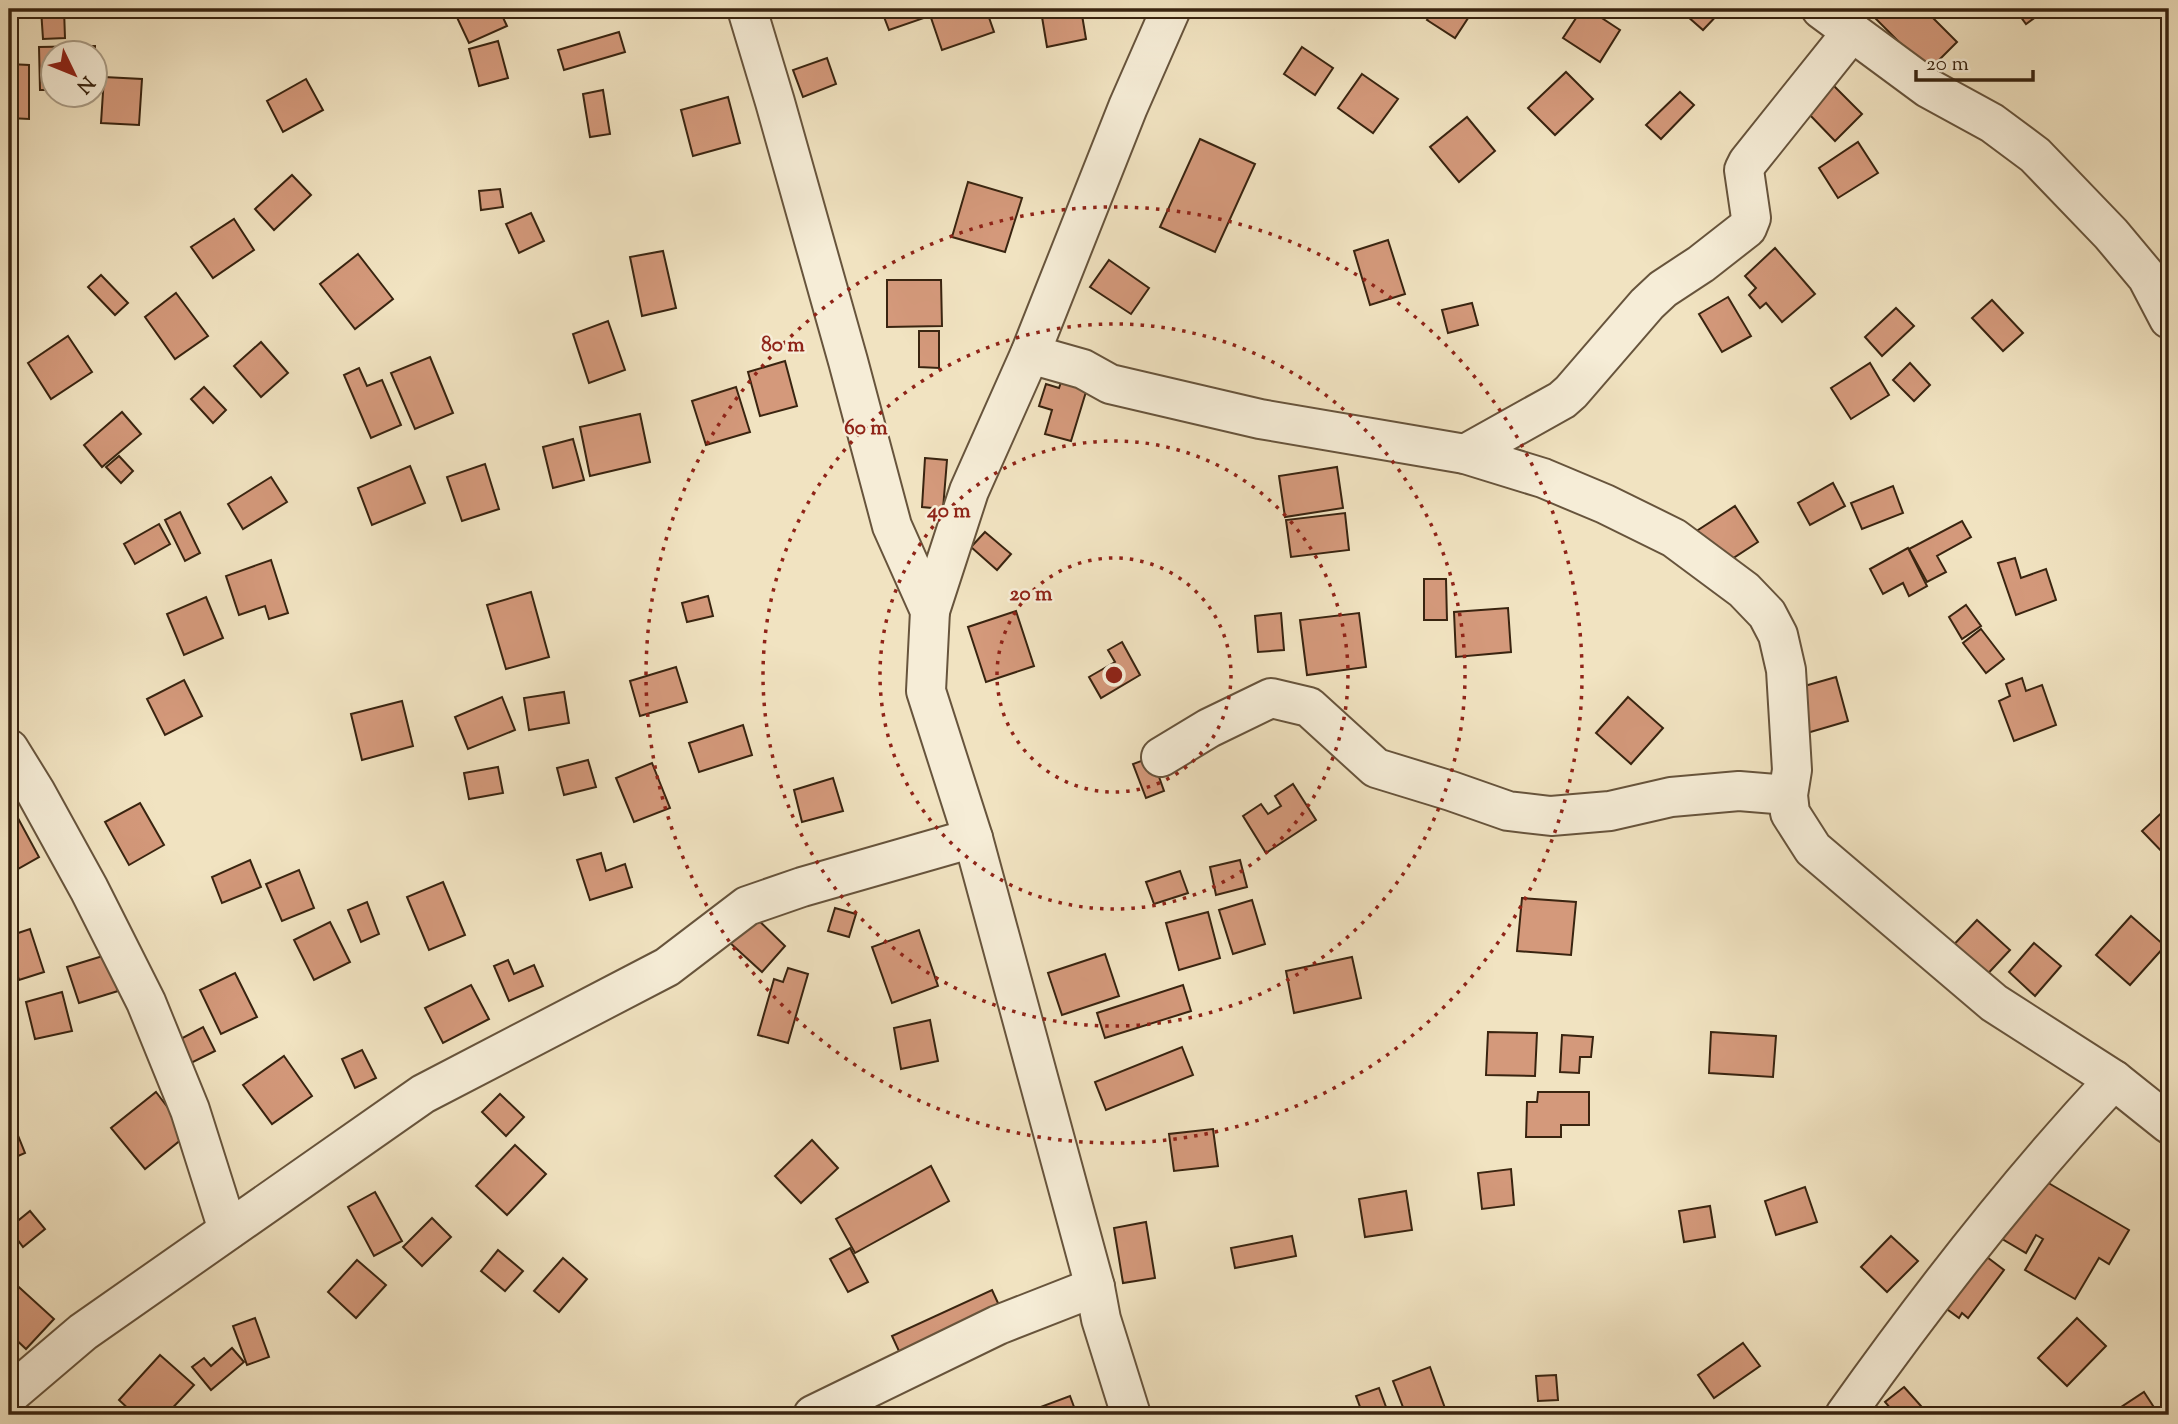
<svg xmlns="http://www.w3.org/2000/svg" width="2178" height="1424" font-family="'Sorts Mill Goudy',serif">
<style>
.building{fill:#d4997b;stroke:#392410;stroke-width:2}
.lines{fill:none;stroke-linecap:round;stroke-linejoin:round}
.minor-casing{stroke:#67543c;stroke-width:42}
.minor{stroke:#f6edd7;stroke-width:38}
.ring{fill:none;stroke:#8f2418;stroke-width:3.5;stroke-dasharray:3.5 7}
.centre{fill:#8f2418;stroke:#f6edd7;stroke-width:3.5}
.ring-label{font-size:21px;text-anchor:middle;font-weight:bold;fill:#8f2418;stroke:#f6edd7;stroke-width:5;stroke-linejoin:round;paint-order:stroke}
</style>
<rect width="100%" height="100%" fill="#f1e3c1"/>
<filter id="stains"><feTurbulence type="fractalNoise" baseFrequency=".00286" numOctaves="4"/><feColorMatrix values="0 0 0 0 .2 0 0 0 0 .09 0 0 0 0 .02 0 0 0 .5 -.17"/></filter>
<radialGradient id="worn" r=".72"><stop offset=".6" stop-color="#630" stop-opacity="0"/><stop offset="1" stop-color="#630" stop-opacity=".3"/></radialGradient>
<g class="building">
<polygon points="41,9 64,9 65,38 43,39"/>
<polygon points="453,9 499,9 507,26 469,43"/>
<polygon points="656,9 683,9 683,10 659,17"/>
<polygon points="881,9 921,9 924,18 889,30"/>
<polygon points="928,9 986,9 994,32 942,50"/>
<polygon points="1055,9 1081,9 1086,39 1047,47 1041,11"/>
<polygon points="1434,9 1474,9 1455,38 1427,20"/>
<polygon points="1582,9 1588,9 1620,30 1600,62 1563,38"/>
<polygon points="1679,9 1723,9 1703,30"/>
<polygon points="1871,9 1924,9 1957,42 1928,71 1868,11"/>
<polygon points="2015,9 2047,9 2026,24"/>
<polygon points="619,32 625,52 564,70 558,50"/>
<polygon points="498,41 508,78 479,86 469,49"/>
<polygon points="95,46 96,89 94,89 94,52 52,52 52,90 40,90 39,47"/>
<polygon points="1302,47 1333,68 1315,95 1284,74"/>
<polygon points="827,58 836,84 803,97 793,70"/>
<polygon points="9,64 29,65 29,119 9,118"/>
<polygon points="1566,72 1593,99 1555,135 1528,108"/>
<polygon points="1362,74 1398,99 1373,133 1338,108"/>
<polygon points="104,77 142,79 139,125 101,123"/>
<polygon points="306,79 323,110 283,132 267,101"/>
<polygon points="1833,85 1862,114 1835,141 1807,112"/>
<polygon points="603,90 610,134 590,137 583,94"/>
<polygon points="1680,92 1694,105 1661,139 1646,125"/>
<polygon points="728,97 740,143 693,156 681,110"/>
<polygon points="1467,117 1495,151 1459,182 1430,147"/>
<polygon points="1200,139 1255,164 1215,252 1160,227"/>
<polygon points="1858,142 1878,173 1838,198 1819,168"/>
<polygon points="292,175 311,195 274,230 255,209"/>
<polygon points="968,182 1022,198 1005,252 952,237"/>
<polygon points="500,189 503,207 481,210 479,191"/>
<polygon points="531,213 544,241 519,253 506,224"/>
<polygon points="234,219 254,250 213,278 191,247"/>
<polygon points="1388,240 1405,294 1370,305 1354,251"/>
<polygon points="1775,248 1815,294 1782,322 1766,303 1760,308 1749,295 1756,288 1745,276"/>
<polygon points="663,251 676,308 642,316 630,257"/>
<polygon points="358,254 393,299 355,329 320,284"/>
<polygon points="1109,260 1149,288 1131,314 1090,287"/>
<polygon points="101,275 128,303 115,315 88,287"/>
<polygon points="887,280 941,280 942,326 887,327"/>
<polygon points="176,293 208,336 175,359 145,317"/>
<polygon points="1728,297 1751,336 1722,352 1699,314"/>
<polygon points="1992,300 2023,333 2003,351 1972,318"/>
<polygon points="1472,303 1478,325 1448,333 1442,310"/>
<polygon points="1896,308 1914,326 1882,356 1865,337"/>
<polygon points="608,321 625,370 589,383 573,334"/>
<polygon points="919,331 939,331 939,368 919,367"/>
<polygon points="68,336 92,372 51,399 28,363"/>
<polygon points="261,342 288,373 261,397 234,366"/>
<polygon points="430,357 453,413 415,429 391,373"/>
<polygon points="785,361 797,406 760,416 748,372"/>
<polygon points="1870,363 1889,395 1851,419 1831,388"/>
<polygon points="1910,363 1930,385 1914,401 1893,380"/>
<polygon points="359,368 367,386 382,380 401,425 371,438 344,375"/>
<polygon points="1064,374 1089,382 1071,441 1045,434 1052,410 1039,406 1046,384 1059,388"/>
<polygon points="204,387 226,410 213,423 191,399"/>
<polygon points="736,387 750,432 706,445 692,401"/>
<polygon points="122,412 141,434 102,467 84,445"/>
<polygon points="640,414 650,462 590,476 580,427"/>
<polygon points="573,439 584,480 553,488 543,447"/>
<polygon points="119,456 133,471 121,483 106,467"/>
<polygon points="925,458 947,460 943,509 922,507"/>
<polygon points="485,464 499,509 462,521 447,477"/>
<polygon points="410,466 425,503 372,525 358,488"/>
<polygon points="1337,467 1343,508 1285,517 1279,476"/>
<polygon points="271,477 287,502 243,529 228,504"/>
<polygon points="1833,483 1845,506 1810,525 1798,503"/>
<polygon points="1893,486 1903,513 1862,529 1851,503"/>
<polygon points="1735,506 1758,542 1718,568 1695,532"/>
<polygon points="180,512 200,553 185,561 165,520"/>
<polygon points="1345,513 1349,550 1291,557 1286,520"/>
<polygon points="1962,521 1971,537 1937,556 1946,572 1927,582 1909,549"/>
<polygon points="159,524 170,544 135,564 124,544"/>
<polygon points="985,532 1011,554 997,570 971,547"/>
<polygon points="1908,548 1927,586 1909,596 1903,583 1883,594 1870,569"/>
<polygon points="2015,558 2021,578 2046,569 2056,600 2016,615 1998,563"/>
<polygon points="271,560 288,613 269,619 265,606 239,615 226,576"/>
<polygon points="1424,579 1446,579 1447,620 1424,620"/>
<polygon points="531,592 549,657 506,669 487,605"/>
<polygon points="708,596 713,616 687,622 682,603"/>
<polygon points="206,597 223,638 184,655 167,614"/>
<polygon points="1966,605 1981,626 1962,639 1949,617"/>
<polygon points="1508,608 1511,652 1456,657 1454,612"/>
<polygon points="1016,611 1034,666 986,682 968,627"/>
<polygon points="1281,613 1284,650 1258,652 1255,616"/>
<polygon points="1359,613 1366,667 1307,675 1300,620"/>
<polygon points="1981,629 2004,659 1986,673 1963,643"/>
<polygon points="1122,642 1140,675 1101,698 1089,677 1115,662 1108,650"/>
<polygon points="676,667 687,702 640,716 630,681"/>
<polygon points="1836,677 1848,721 1807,733 1794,689"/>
<polygon points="2022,678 2026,691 2042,685 2056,725 2014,741 1999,701 2010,696 2006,684"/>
<polygon points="184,680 202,716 165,735 147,699"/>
<polygon points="564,692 569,723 529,730 524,698"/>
<polygon points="502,697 515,730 468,749 455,717"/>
<polygon points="1628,697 1663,728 1631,764 1596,733"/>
<polygon points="402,701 413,746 362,760 351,714"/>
<polygon points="743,725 752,755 699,772 689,743"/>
<polygon points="1152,757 1164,791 1146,798 1133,764"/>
<polygon points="588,760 596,787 564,795 557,768"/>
<polygon points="652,763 670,808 634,822 616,778"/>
<polygon points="498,767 503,793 469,799 464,773"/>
<polygon points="833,778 843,811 802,822 794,790"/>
<polygon points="1293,784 1316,820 1266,853 1243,816 1261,804 1268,814 1281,806 1275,796"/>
<polygon points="140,803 164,845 129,865 105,822"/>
<polygon points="2169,806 2169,859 2142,831"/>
<polygon points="13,809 39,857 9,874 9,812"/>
<polygon points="601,853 606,871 625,864 632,887 590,900 577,860"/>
<polygon points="250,860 261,887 222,903 212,877"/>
<polygon points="1240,860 1247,887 1216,895 1210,867"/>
<polygon points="299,870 314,908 282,921 266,884"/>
<polygon points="1180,871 1188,893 1154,904 1146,882"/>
<polygon points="443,882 465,935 429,950 407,897"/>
<polygon points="1522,898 1576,902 1571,955 1517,951"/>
<polygon points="1252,900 1265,944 1233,954 1219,910"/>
<polygon points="367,902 379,934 361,942 348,910"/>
<polygon points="835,908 856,914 849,937 828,931"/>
<polygon points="1208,912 1220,958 1179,970 1166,923"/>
<polygon points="753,915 785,946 762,972 728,941"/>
<polygon points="2131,916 2165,946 2130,985 2096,955"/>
<polygon points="1977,920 2010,950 1980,982 1947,952"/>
<polygon points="330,922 350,962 314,980 294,940"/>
<polygon points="30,929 44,972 19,980 9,948 9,936"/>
<polygon points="919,930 938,986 892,1003 872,947"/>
<polygon points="2034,943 2061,966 2035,996 2009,972"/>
<polygon points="1105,954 1119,996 1062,1015 1048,973"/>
<polygon points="106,955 118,991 79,1003 67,967"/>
<polygon points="1352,957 1361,998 1294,1013 1286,971"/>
<polygon points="508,960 514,974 534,965 543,986 509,1001 494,966"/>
<polygon points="788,968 808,974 788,1043 758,1035 774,979 783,982"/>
<polygon points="235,973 257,1017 221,1034 200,990"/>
<polygon points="471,985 489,1019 443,1043 425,1008"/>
<polygon points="1183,985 1191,1011 1105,1038 1097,1013"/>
<polygon points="62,992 72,1031 35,1039 26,1002"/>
<polygon points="930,1020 938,1061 901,1069 894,1028"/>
<polygon points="203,1027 215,1051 187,1065 175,1042"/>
<polygon points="1488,1032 1537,1033 1535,1076 1486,1075"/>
<polygon points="1711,1032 1776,1036 1773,1077 1709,1073"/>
<polygon points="1562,1035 1593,1037 1591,1057 1580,1057 1579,1073 1560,1072"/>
<polygon points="1182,1047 1193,1075 1106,1110 1095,1082"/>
<polygon points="362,1050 376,1078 355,1088 342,1059"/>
<polygon points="284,1056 312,1096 272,1124 243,1085"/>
<polygon points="156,1092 188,1134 145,1169 111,1128"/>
<polygon points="1538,1092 1589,1092 1589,1125 1561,1125 1561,1137 1526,1137 1527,1102 1537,1102"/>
<polygon points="500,1094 524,1117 506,1136 482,1112"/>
<polygon points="9,1113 25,1153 9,1160"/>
<polygon points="1213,1129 1218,1166 1174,1171 1169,1134"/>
<polygon points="812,1140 838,1168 801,1203 775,1176"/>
<polygon points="515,1145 546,1174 507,1215 476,1186"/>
<polygon points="931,1166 949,1201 855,1253 836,1219"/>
<polygon points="1511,1169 1514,1205 1482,1209 1478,1173"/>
<polygon points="2033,1174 2129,1230 2109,1264 2099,1258 2075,1299 2025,1270 2043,1239 2036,1235 2026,1253 1992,1233"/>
<polygon points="1805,1187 1817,1222 1776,1235 1765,1201"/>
<polygon points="1406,1191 1412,1230 1365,1237 1359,1199"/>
<polygon points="375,1192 402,1241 374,1256 348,1207"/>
<polygon points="1710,1206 1715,1237 1684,1242 1679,1211"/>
<polygon points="30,1211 45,1229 23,1247 9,1228"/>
<polygon points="432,1218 451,1237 422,1266 403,1247"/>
<polygon points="1146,1222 1155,1278 1123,1283 1114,1228"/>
<polygon points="1292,1236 1296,1256 1235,1268 1231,1248"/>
<polygon points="1891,1236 1918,1261 1887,1292 1861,1267"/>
<polygon points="850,1248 868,1282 848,1292 830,1259"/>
<polygon points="498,1250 523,1271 505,1291 481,1271"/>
<polygon points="1979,1251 2004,1270 1968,1318 1962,1313 1959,1318 1940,1304"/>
<polygon points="563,1258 587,1279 559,1312 534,1291"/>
<polygon points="357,1260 386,1285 356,1318 328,1292"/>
<polygon points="10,1279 54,1319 26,1349 9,1333 9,1280"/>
<polygon points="992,1290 1004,1316 904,1362 892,1336"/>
<polygon points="255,1318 269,1357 247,1365 233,1326"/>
<polygon points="2077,1318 2106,1346 2067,1386 2038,1358"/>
<polygon points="1743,1343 1760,1366 1714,1398 1698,1375"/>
<polygon points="232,1348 244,1362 211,1390 192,1367 204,1358 211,1366"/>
<polygon points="160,1355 194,1385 166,1415 135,1415 119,1400"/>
<polygon points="1430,1367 1446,1411 1434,1415 1406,1415 1393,1381"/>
<polygon points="1556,1375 1558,1400 1538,1401 1536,1376"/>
<polygon points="1904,1387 1929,1415 1896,1415 1885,1402"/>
<polygon points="1379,1388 1389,1415 1363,1415 1356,1396"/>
<polygon points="2144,1392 2159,1415 2109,1415"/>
<polygon points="1070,1396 1077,1415 1028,1415 1027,1412"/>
</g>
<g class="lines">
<defs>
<g id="minor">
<polyline points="747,9 775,102 848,361 892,526 930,611 926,691 973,838 1095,1287 1101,1319 1131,1415"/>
<polyline points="1821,9 1928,88 1992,123 2035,155 2111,234 2147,277 2169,319"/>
<polyline points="1030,354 1083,369 1110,384 1260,419 1465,454 1543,478 1605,504 1674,538 1744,590 1767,614 1778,635 1786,670 1792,770 1788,795 1790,813 1813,849 1994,1003 2114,1080 2169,1124"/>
<polyline points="1465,454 1562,400 1571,392 1647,304 1663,289 1701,264 1747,228 1751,218 1744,170 1748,162 1852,32"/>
<polyline points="930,611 969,491 1030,354 1128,107 1171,9"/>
<polyline points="9,749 35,791 89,889 146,1002 190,1110 228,1230"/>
<polyline points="1161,757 1209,728 1271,698 1309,707 1376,768 1451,791 1508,811 1551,816 1610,811 1671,797 1739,791 1788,795"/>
<polyline points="9,1395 83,1332 423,1094 667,967 747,906 802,887 973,838"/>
<polyline points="813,1415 998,1325 1095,1287"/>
<path d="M1845,1415C1928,1298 2016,1185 2114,1080"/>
</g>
</defs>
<use href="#minor" class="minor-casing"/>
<use href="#minor" class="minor"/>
</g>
<g class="ring">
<circle cx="1114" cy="675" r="117"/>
<circle cx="1114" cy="675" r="234"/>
<circle cx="1114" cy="675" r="351"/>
<circle cx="1114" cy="675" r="468"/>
</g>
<circle cx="1114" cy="675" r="10" class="centre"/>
<g class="ring-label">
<text x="783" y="351">80 m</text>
<text x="866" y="434">60 m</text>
<text x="949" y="517">40 m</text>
<text x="1031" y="600">20 m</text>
</g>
<rect width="2178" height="1424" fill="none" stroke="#f1e3c1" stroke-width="35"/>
<rect x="10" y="10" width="2157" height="1403" fill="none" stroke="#392410" stroke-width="3.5"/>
<rect x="18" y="18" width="2143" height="1389" fill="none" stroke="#392410" stroke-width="2"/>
<g transform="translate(74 74) rotate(133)"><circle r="33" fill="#f6edd7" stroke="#aa9d87" stroke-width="2"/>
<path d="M0-5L12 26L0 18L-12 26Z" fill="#8f2418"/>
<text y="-10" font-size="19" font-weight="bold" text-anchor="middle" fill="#392410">N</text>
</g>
<path d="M1916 70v10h117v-10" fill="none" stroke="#392410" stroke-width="3.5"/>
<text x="1926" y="70" font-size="21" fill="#392410" stroke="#f6edd7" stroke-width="5" paint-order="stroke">20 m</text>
<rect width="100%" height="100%" filter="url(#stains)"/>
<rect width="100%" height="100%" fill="url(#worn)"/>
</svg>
